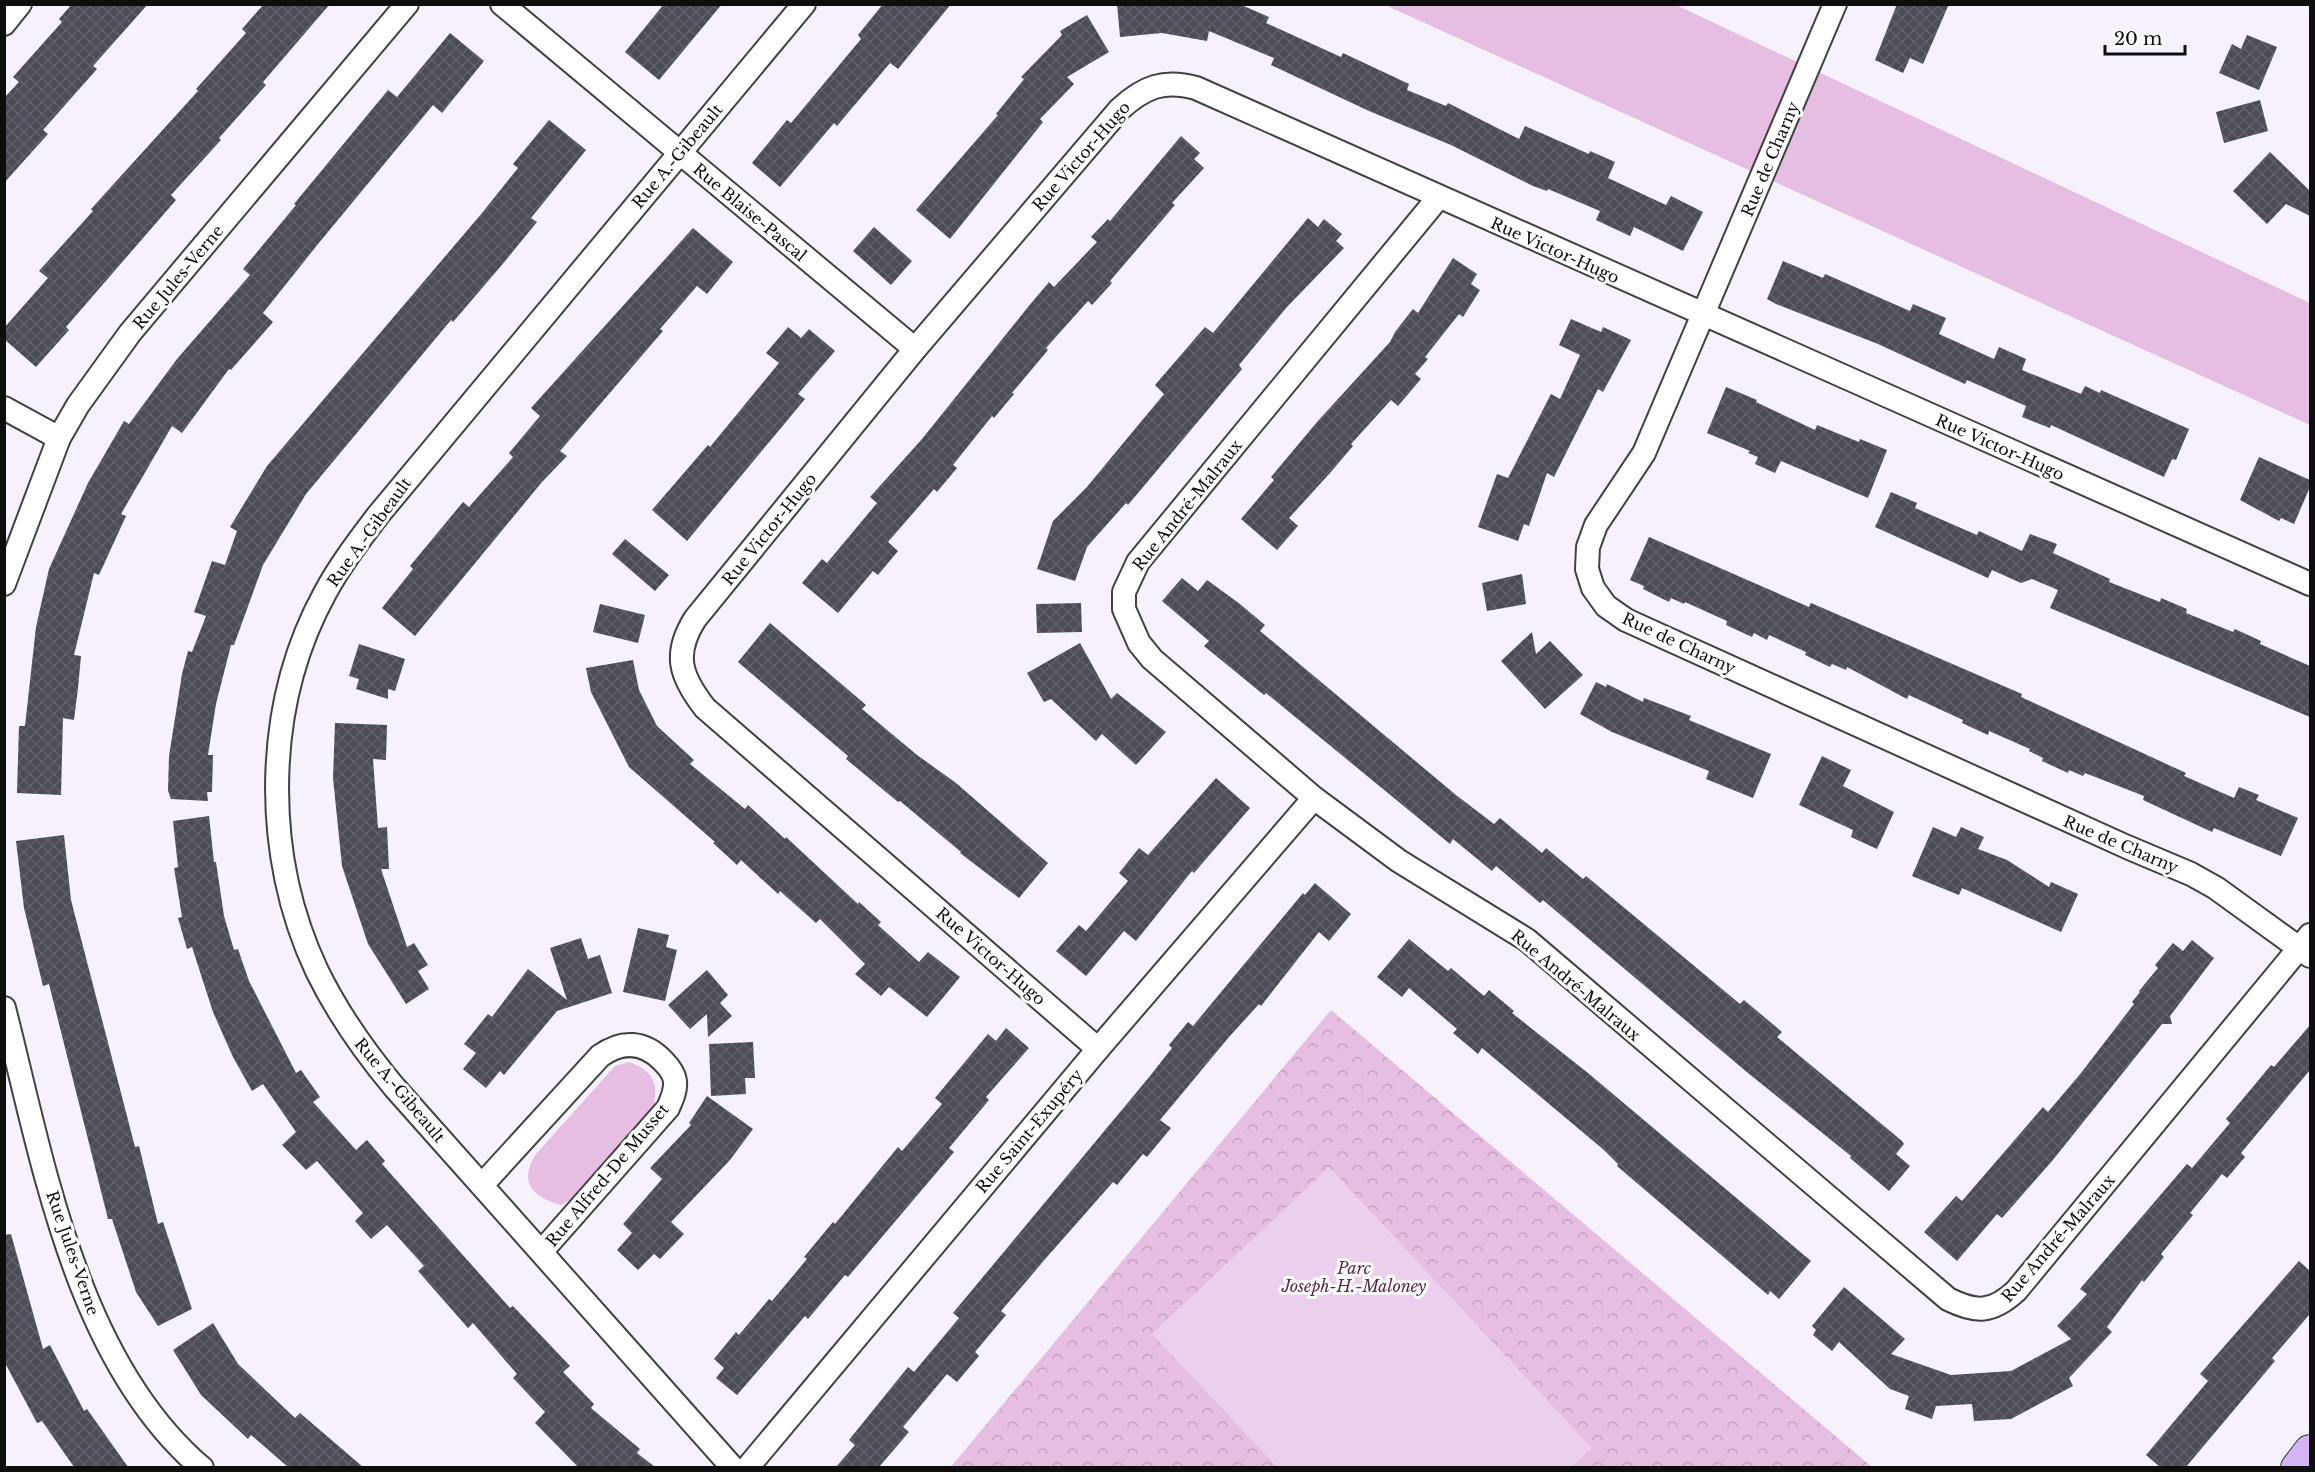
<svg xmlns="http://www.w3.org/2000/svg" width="2315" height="1472" font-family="'Libre Baskerville',serif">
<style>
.grass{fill:#e5bee1}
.park{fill:url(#park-crowns)}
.pitch{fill:#eccfed}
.building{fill:url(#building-cross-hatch)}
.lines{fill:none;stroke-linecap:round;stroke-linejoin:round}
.street-casing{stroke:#414141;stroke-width:26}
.secondary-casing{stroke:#303030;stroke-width:34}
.street{stroke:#fff;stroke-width:22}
.secondary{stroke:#d5b4f6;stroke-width:32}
.labels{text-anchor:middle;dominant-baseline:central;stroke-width:6;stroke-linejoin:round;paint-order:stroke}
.street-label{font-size:16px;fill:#0e0e0e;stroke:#fff}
.park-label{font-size:16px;font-style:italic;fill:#5f2548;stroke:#fff}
</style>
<defs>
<pattern id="park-crowns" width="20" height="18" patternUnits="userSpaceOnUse" patternTransform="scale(1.5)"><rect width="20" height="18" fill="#e5bee1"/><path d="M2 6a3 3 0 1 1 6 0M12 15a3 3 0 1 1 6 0" fill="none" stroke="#c3a2c0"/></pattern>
<pattern id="building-cross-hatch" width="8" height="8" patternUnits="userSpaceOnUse" patternTransform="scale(1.5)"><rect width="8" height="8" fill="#4c4c56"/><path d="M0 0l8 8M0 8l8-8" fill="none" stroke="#616169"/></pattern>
</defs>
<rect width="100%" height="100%" fill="#f6f1fd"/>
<g class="grass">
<polygon points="1385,5 1676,5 2310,303 2310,425"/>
<path d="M629,1062C654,1071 659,1084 653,1110L578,1195L561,1205C532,1197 518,1182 536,1154L615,1066Z"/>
</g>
<polygon class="park" points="1331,1010 1872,1467 950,1468"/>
<polygon class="pitch" points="1329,1167 1592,1448 1572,1467 1277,1467 1152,1334"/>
<g class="building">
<polygon points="72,4 148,4 93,66 97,69 43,130 48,134 4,183 4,98 19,82 13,77 62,22 59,19"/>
<polygon points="264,4 330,4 263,82 266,85 219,138 221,140 171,195 176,200 66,327 69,330 36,367 4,339 4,328 48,278 39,271 93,211 91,209 198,91 196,89 246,33 242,29"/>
<polygon points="664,4 722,4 659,80 625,52"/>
<polygon points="883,4 951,4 898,69 890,63 837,126 834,123 780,187 752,163 787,120 791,123 861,39 858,35"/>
<polygon points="1117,4 1239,4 1269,17 1266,23 1341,57 1343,53 1409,84 1407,90 1446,106 1448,103 1519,139 1525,126 1589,154 1590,151 1615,162 1608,178 1666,205 1671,196 1703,212 1683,251 1634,227 1630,236 1596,220 1600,211 1548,189 1547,191 1533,186 1451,145 1369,111 1271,65 1274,58 1209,31 1207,41 1162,33 1120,37"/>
<polygon points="1897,4 1949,4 1923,64 1910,58 1903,73 1875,60"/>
<polygon points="1087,15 1109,52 1067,77 1074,84 1040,119 1043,122 950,239 916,210 998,115 996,114 1024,79 1021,77 1062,35 1060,31"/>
<polygon points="450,33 484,61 442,113 433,105 318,244 263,313 273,322 231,370 229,369 182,433 172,426 121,514 126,516 99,575 94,573 74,655 81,656 78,688 74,720 63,718 61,795 17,793 19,726 25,726 36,627 49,569 88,483 124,421 129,424 177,359 250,275 243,269 296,205 294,204 388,90 397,97"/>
<polygon points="2247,35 2277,47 2259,90 2219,73 2232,44 2241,49"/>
<polygon points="2260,100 2268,131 2224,143 2216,112"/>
<polygon points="549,120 586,150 531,218 537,222 501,266 453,322 451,320 306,494 263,565 234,645 231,645 216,704 208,755 213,755 212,792 207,792 208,801 171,799 168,791 169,756 182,674 188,651 192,652 206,616 194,612 212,561 225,565 237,531 230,527 267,466 482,213 518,168 513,164"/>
<polygon points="1181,136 1200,153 1194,159 1204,168 1172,203 1175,205 1110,281 1112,283 1092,305 1088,301 1046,348 1048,350 1012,393 1014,394 994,418 992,416 953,465 957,468 937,492 934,489 888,542 898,551 878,575 873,571 838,613 802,583 822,559 827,563 877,503 870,497 922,439 1028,307 1049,282 1054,287 1097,242 1091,237 1108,219 1110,221"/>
<polygon points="2270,152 2310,191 2310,216 2286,204 2267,224 2233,191"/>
<polygon points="1308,218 1318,227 1324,219 1342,234 1336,241 1344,248 1286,308 1239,365 1242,369 1128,505 1126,503 1087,547 1075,581 1037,569 1053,521 1086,488 1164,394 1155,385 1205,327 1213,333"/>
<polygon points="874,227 912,261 891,285 853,251"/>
<polygon points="693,228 733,262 707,294 697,286 660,329 663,331 560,451 567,456 542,482 415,636 382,608 413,569 410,566 463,502 469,507 513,457 509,453 540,416 531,408"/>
<polygon points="1453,258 1477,274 1471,284 1480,290 1463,317 1459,314 1425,357 1428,359 1415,374 1421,379 1398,406 1391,400 1351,444 1353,446 1330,473 1289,518 1298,526 1277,550 1241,519 1274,480 1271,477 1317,422 1390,342 1395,332 1413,309 1418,313"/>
<polygon points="1783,261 1823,278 1825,274 1910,311 1913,304 1946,318 1939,334 1994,359 1999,347 2026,359 2022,370 2081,394 2085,386 2100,393 2101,390 2189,429 2176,460 2172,459 2164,477 2051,425 2050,428 2022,417 2026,406 1967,380 1965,384 1878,344 1776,304 1767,299"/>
<polygon points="1571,319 1601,332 1603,327 1631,340 1603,392 1598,389 1554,477 1547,473 1529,526 1524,524 1518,541 1478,527 1497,474 1508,478 1551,394 1560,399 1580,355 1559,345"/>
<polygon points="788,327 801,338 809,329 835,351 798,394 805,399 687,541 652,510 708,445 710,447 779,363 766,353"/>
<polygon points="1726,387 1757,400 1756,402 1815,430 1817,425 1859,442 1860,439 1887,450 1868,498 1781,461 1775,473 1755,464 1758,457 1748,453 1750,451 1707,433"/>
<polygon points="2259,457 2310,480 2310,487 2294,524 2281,518 2279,521 2240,500"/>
<polygon points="1891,492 1917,503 1915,508 1977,535 1979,531 2022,551 2030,534 2057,544 2053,553 2110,579 2109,582 2160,602 2161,598 2187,609 2186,613 2233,632 2235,629 2261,641 2260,644 2310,666 2310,717 2050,608 2058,590 2032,579 2021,583 1992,570 1988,578 1875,527"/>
<polygon points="1649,537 1809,607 1811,603 2022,694 2021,697 2186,773 2184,776 2234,798 2239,787 2259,795 2256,800 2298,818 2281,856 2214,828 2212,832 2143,800 2144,796 2085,773 2083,776 2069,770 2068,773 2042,761 2043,758 2029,751 2030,749 1989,731 1988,735 1962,723 1963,720 1909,695 1907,699 1847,667 1846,670 1832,664 1830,667 1805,655 1806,652 1769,635 1767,640 1754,633 1752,637 1726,625 1727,621 1685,602 1684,604 1671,598 1669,602 1643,589 1644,586 1630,580"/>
<polygon points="625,539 669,575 655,591 612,554"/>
<polygon points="1522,574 1526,604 1487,611 1482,583"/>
<polygon points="1182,578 1198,591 1207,580 1240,604 1265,625 1260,631 1456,795 1494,824 1500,818 1542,853 1546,848 1583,879 1586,876 1740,1004 1744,1000 1782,1032 1777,1037 1902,1141 1904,1144 1896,1154 1910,1166 1889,1191 1850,1158 1851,1156 1748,1073 1543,900 1540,903 1496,866 1492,871 1453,839 1450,844 1266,693 1264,695 1204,646 1209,641 1162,601"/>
<polygon points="1081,603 1082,632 1037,633 1036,604"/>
<polygon points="600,604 645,615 638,643 593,632"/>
<polygon points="770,623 866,705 862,709 917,755 956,783 1048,863 1019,898 960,853 961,852 900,801 898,802 846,759 848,756 738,662"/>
<polygon points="1532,632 1536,654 1550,641 1583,675 1545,709 1501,661"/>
<polygon points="1080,643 1111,699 1117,693 1166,732 1136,765 1102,734 1096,741 1051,699 1044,702 1027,673"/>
<polygon points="359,644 405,659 395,691 388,689 388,699 356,689 359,679 349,676"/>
<polygon points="633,660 639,690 657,726 694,760 690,764 745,809 748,805 785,839 786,837 858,904 859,902 881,922 878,925 919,962 928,952 960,977 927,1017 889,987 881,996 855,974 865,964 820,919 816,923 780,891 778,894 741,860 737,865 713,843 715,842 629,767 591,692 586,668"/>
<polygon points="1596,682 1606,687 1607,684 1643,702 1644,698 1691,716 1689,720 1771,754 1753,798 1706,779 1709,771 1612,732 1580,714"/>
<polygon points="335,723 387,725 386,760 373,759 378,828 387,827 389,869 381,869 407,947 414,943 428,965 418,971 429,989 406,1004 368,944 342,866 333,778"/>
<polygon points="1822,756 1851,770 1843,786 1894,812 1877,849 1851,837 1853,830 1799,805"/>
<polygon points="1216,778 1250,808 1194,873 1192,871 1136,941 1124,931 1086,976 1056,951 1079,925 1086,931 1128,881 1119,873 1139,848 1148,855"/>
<polygon points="209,816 214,862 216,862 224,916 234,950 238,949 249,981 296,1073 301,1070 320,1097 313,1102 356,1150 367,1140 385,1161 382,1164 510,1308 513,1306 570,1366 563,1372 594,1404 591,1408 640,1449 637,1453 655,1467 578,1467 535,1423 545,1412 513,1378 517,1374 473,1323 468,1328 418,1271 424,1266 387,1225 371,1239 355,1221 363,1213 317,1161 306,1170 282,1145 296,1132 263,1084 252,1091 233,1057 213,1012 192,947 187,949 178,918 182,917 174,868 178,867 173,821"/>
<polygon points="1933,827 1956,837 1961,827 1984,837 1978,849 2007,860 2049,887 2051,882 2078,894 2061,932 1962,888 1959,895 1912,876"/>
<polygon points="64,835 71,900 135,1147 139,1146 158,1224 163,1222 192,1309 158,1326 136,1292 112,1219 108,1219 49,984 43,986 24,908 16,841"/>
<polygon points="1315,883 1351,914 1329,941 1319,932 1261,1006 1259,1004 1229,1037 1160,1120 1171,1128 1147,1157 1143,1154 1117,1185 1113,1182 1047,1257 1001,1311 1006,1315 975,1352 979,1356 957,1382 947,1374 903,1427 909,1432 879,1467 836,1467 855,1445 849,1440 908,1367 914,1372 959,1318 953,1313 1150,1076 1172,1048 1169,1045 1188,1022 1193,1026 1303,893 1305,895"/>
<polygon points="638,928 669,935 666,947 677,950 665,1001 623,992"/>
<polygon points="581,938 588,959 600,955 612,993 557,1011 504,1075 500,1071 486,1088 463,1069 476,1053 464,1044 488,1014 492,1017 528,969 567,1000 550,948"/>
<polygon points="1409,939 1448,971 1451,968 1484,996 1489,990 1514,1011 1512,1013 1588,1073 1811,1261 1779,1299 1770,1291 1768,1295 1617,1166 1618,1164 1604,1150 1482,1048 1478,1054 1453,1033 1457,1029 1409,988 1402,997 1377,977"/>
<polygon points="2192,940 2214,958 2170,1016 2172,1024 2162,1024 2052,1161 2002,1218 1997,1214 1957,1261 1924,1232 1956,1196 1962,1201 2043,1107 2048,1112 2081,1073 2134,1004 2132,1002 2140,992 2139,991 2158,968 2155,965 2173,943 2183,951"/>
<polygon points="707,970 728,995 720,1003 732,1016 708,1037 707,1014 690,1029 668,1005"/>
<polygon points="2310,1025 2310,1070 2241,1153 2245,1157 2227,1178 2222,1174 2190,1213 2193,1215 2161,1254 2164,1257 2144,1282 2142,1280 2107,1327 2112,1332 2069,1378 2073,1386 2011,1419 1974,1421 1972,1404 1936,1406 1932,1419 1905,1409 1909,1396 1890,1389 1839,1342 1832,1351 1813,1335 1816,1330 1812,1326 1844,1287 1905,1339 1891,1354 1951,1375 2011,1371 2071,1339 2057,1326 2087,1294 2080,1289 2187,1164 2192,1168 2230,1123 2226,1119 2257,1082 2271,1065 2274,1067"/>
<polygon points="1006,1028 1029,1048 986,1097 989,1100 949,1148 954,1152 848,1277 845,1275 808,1319 805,1316 737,1395 716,1378 724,1368 714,1359 736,1332 739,1335 769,1299 772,1301 807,1259 804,1257 833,1222 835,1224 898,1147 902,1151 942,1104 935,1098 988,1034 996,1041"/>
<polygon points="753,1042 755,1078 745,1078 746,1094 711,1096 709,1044"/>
<polygon points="707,1096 753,1129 730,1160 671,1222 684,1234 660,1259 654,1254 638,1270 617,1250 632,1233 623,1224 662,1179 650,1168 691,1125 689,1123"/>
<polygon points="11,1234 43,1349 50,1345 84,1411 87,1409 128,1467 74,1467 42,1421 37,1423 4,1361 4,1235"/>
<polygon points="2299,1261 2310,1271 2310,1314 2272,1358 2275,1361 2186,1467 2160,1467 2146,1455 2208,1381 2200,1374"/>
<polygon points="213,1323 238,1364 295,1418 300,1413 363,1467 288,1467 251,1435 248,1439 201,1395 173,1350"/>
</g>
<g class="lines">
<defs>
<g id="street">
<polyline points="502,4 915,349"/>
<polyline points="1835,4 1644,453 1596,525 1588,547 1587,569 1593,588 1606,606 1626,620 2127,847 2191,874 2216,888 2310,956"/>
<polyline points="4,24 20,4"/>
<path d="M1438,198L1138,562L1124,592V609L1139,643L1152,659L1314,798L1399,861L1527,940L1948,1299C1976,1313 1992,1313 2016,1291L2310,935"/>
<polyline points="4,408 59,438"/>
<polyline points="4,584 59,438 78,405 130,333 407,4"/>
<path d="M4,1008C43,1161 76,1361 202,1468"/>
<path d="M1098,1049L705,708C680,676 673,654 695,619L915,349L1120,109C1144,87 1164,79 1196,88L2310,584"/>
<path d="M482,1185L600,1056C622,1040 644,1041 663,1061C668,1066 674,1073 675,1081C676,1091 672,1099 668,1108L542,1251"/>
<path d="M733,1468L395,1088C364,1051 338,1014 317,971C262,855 263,706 325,593C340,565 360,539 379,514L804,4"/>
<polyline points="747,1468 1098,1049 1314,798"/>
</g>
<polyline id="secondary" points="2297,1468 2310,1451"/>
</defs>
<use href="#street" class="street-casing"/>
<use href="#secondary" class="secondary-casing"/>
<use href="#street" class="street"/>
<use href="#secondary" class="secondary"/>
</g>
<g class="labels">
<g class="street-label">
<text transform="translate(677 156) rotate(-50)">Rue A.-Gibeault</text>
<text transform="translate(1081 156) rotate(-49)">Rue Victor-Hugo</text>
<text transform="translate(1770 159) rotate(-67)">Rue de Charny</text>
<text transform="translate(750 212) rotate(40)">Rue Blaise-Pascal</text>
<text transform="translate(1555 250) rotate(24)">Rue Victor-Hugo</text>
<text transform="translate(178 277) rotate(-50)">Rue Jules-Verne</text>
<text transform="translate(2000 447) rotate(24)">Rue Victor-Hugo</text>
<text transform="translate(1187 505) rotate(-51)">Rue André-Malraux</text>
<text transform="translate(769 529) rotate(-51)">Rue Victor-Hugo</text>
<text transform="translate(369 532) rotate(-54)">Rue A.-Gibeault</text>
<text transform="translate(1679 643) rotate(25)">Rue de Charny</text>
<text transform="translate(2121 844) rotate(23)">Rue de Charny</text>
<text transform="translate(991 956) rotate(41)">Rue Victor-Hugo</text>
<text transform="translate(1576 985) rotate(40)">Rue André-Malraux</text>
<text transform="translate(400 1090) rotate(50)">Rue A.-Gibeault</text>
<text transform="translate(1029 1131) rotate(-50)">Rue Saint-Exupéry</text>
<text transform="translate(607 1175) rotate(-50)">Rue Alfred-De Musset</text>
<text transform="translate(2058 1238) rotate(-49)">Rue André-Malraux</text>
<text transform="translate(73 1253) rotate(71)">Rue Jules-Verne</text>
</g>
<g class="park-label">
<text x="1354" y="1268">Parc<tspan x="1354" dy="18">Joseph-H.-Maloney</tspan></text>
</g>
</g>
<rect width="2315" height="1472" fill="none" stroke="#0e0e0e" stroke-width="12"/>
<path d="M2105 45v9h80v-9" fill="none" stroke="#0e0e0e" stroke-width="3"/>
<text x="2114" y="45" font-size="18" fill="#0e0e0e" stroke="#ffffff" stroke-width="4.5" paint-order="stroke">20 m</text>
</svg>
